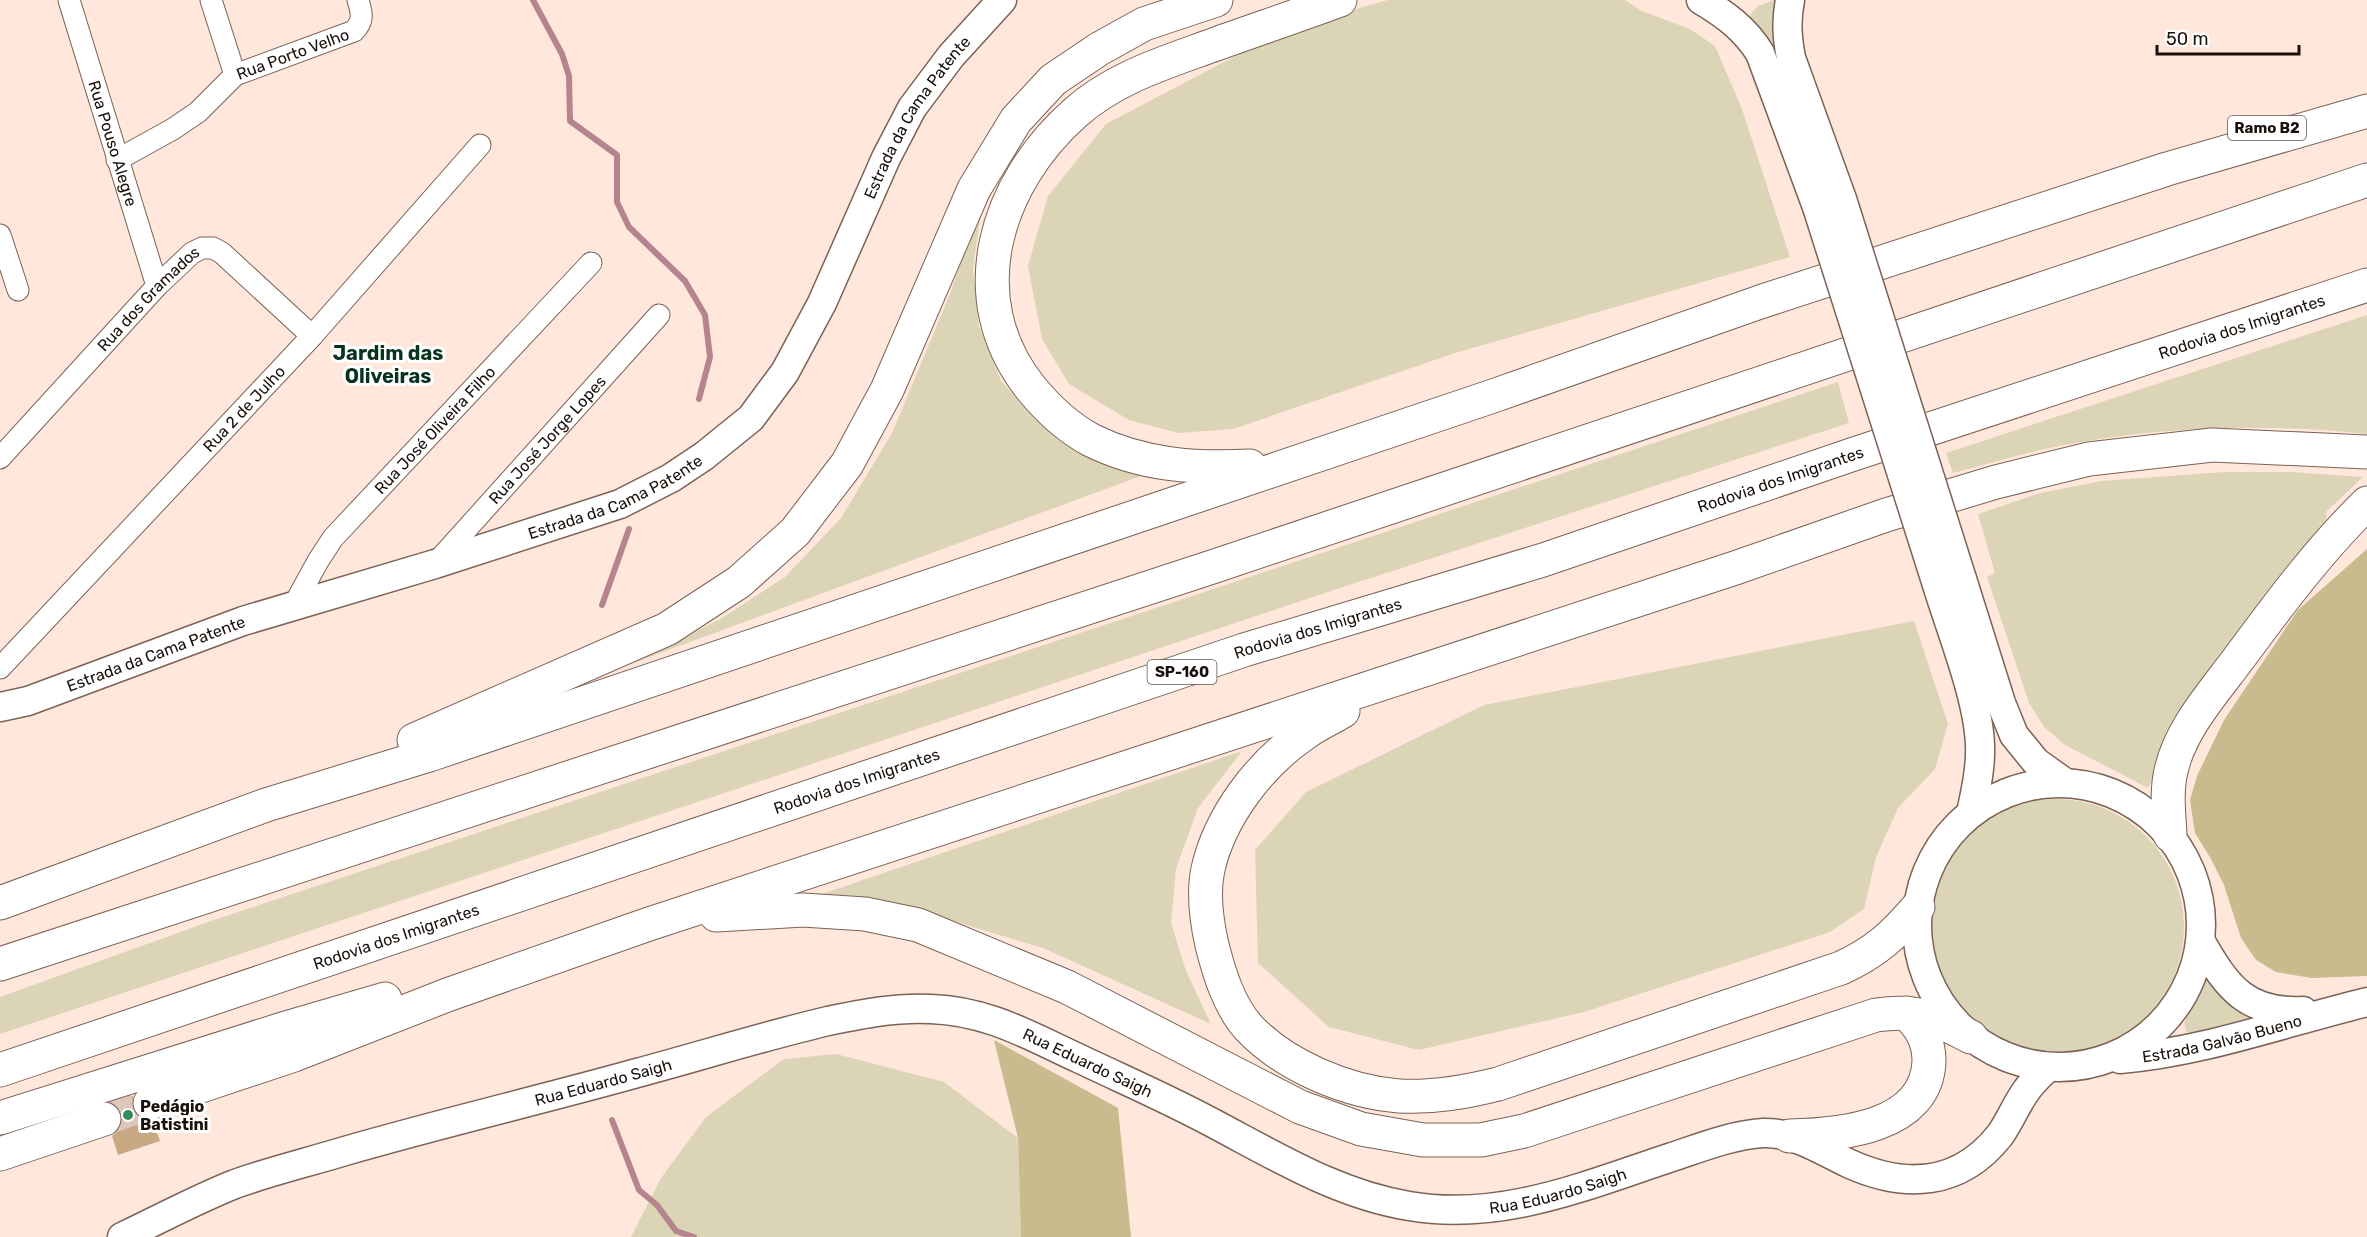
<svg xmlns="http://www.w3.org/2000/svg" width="2367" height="1237" font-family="Rubik,sans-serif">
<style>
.green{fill:#dcd4b7}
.forest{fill:#c8bb8d}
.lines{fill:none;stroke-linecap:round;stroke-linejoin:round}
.stream{stroke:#b5848e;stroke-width:6}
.building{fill:#c9a984}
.highway-tunnel{stroke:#ddc7bc;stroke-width:33;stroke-dasharray:33 16;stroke-linecap:butt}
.street-casing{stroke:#7b6255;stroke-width:23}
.secondary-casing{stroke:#7b6255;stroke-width:31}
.highway-casing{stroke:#7b6255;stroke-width:35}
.street{stroke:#fff;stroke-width:21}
.secondary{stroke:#fff;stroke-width:28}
.highway{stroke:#fff;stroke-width:33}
.secondary-bridge-casing{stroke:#7b6255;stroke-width:31;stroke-linecap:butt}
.secondary-bridge{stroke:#fff;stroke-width:28}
.poi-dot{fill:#348d62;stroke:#fff;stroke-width:2}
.labels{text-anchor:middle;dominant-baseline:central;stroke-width:6;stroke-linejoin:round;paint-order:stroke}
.shield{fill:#fff;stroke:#5f5855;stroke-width:1.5}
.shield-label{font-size:15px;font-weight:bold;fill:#1a110c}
.street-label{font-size:16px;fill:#1a110c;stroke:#fff}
.poi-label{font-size:16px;font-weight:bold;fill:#1a110c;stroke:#fff;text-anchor:start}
.quarter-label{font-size:20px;font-weight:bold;fill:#073420;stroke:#fff}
</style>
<rect width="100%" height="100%" fill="#ffe7db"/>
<g class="green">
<polygon points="1388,0 1625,0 1642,11 1690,29 1715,46 1742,109 1790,257 1455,353 1233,429 1178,433 1129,420 1069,384 1042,339 1028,266 1048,196 1106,124 1243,52 1352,10"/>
<polygon points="1774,0 1781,0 1780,53 1776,55 1752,22 1750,15 1758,6"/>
<polygon points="982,206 973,269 979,326 1001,381 1035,419 1077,447 1152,472 633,663 722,618 785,577 841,518 892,433 950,294 976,218"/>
<path d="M2367,315V434C2264,423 2161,426 2059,446C2023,453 1988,464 1953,473L1946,453Z"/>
<polygon points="1838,382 1849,423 1337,589 0,1034 0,997 208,922"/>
<polygon points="2224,472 2291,472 2363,477 2326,512 2327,519 2184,703 2166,741 2154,777 2148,788 2065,745 2044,727 2029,703 1987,577 1995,573 1978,514 2040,493 2102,481"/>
<polygon points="1914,621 1948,724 1935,769 1898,808 1876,857 1864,909 1830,932 1584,1012 1419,1050 1329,1027 1258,963 1255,850 1306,792 1484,705"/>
<polygon points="1242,751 1198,808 1176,869 1171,923 1186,971 1211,1024 1043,948 903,906 822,894"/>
<circle cx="2056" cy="927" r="128"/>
<polygon points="2208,970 2265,1017 2197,1035 2186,1031 2184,1023 2202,991"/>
<polygon points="836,1054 944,1082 1018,1138 1021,1237 631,1237 661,1178 706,1117 784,1059"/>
</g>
<g class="forest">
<polygon points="2367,549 2367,976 2312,978 2276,972 2256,960 2241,938 2224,885 2211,859 2195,833 2190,800 2197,776 2224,720 2298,610"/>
<polygon points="994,1040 1118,1108 1131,1237 1021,1237 1018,1138"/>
</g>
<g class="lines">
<g class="stream">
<polyline points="533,0 562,54 569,76 570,121 617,155 617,202 629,227 685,281 705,315 710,357 699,399"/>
<polyline points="602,605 629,529"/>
<polyline points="612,1120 639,1190 657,1205 676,1231 694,1237"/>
</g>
</g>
<polygon class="building" points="133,1096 132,1109 138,1117 146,1121 153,1121 160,1141 118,1155 112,1136 118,1131 122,1123 122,1114 117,1105 112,1103"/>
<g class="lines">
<polyline class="highway-tunnel" points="104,1119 150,1103"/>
<defs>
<g id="street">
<path id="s1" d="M69,0L157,286"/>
<polyline points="211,0 235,75"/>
<path id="s2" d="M117,160L173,129L198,112L235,75L354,31C364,21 362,13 358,0"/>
<polyline points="0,235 18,290"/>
<path id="s3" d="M0,458L157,286L192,253L202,248H213L222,253L312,336"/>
<path id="s4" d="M436,563L659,315"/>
<path id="s5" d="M294,605L318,561L333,538L591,263"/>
<path id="s6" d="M0,668L312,336L480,145"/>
</g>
<g id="secondary">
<path d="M1701,0C1726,15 1745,29 1760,53L1817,207"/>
<path d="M1790,0C1786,21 1787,37 1791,58L1842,199"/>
<polyline points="1962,579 2001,703 2014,735 2036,762 2064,782"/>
<path d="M1938,588C1952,634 1982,707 1980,754C1980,774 1975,794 1971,813"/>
<path id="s7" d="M0,707L28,701L243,621L435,564L620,504L671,478L704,456L751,418L785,372L822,303L886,158L912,108L951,56L1002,0"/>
<circle cx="2059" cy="925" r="142"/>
<path d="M2201,942C2227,987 2246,1014 2303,1011"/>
<path id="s8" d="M2120,1059C2204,1052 2285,1022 2367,1002"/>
<path id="s9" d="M122,1237C160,1219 197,1199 235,1184C271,1171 309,1162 345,1151C442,1123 540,1100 637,1073C701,1056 764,1036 828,1021C862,1014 896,1007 931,1009C988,1011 1028,1035 1078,1058C1122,1079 1166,1098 1209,1121C1274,1155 1336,1194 1409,1206C1501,1222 1587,1185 1672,1157C1702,1147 1732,1135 1763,1133C1795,1132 1822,1151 1850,1164C1906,1189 1960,1186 2000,1135C2010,1121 2016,1105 2026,1091C2032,1082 2040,1075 2047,1068"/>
</g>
<g id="highway">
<path d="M1250,466C1196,469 1141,465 1091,440C1067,427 1047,408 1030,387C959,297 996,183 1075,113C1115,77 1167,62 1216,44C1258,29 1299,15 1340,0"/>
<path d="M1343,711C1330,719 1316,725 1304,734C1260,764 1220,816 1208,869C1203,892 1207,923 1212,945C1219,973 1229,1006 1249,1028C1285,1066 1347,1092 1399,1096C1434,1098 1466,1092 1498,1084L1841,968C1876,952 1894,935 1918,907"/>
<polyline points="414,740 667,629 739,582 795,532 847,464 887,390 974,189 1016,120 1053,80 1099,49 1144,24 1216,0"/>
<path d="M2170,835C2169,814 2166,792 2171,771C2180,729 2214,692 2239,658C2279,604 2319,550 2367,503"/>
<polyline points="0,903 266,805 429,755 1493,396 1760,302 2167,169 2367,111"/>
<path d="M716,915L803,910L865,914L918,925L1067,987L1300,1107L1361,1129L1423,1140H1481L1524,1131L1876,1015C1920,1009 1933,1018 1971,1037"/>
<polyline points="0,964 1212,567 2367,180"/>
<path id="s10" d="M0,1070L1244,650L1543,560L1851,455L2367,285"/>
<polyline points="150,1103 294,1055 447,995 649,924 1735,568 1886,515 1996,482 2089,459 2212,445 2367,452"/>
<polyline points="0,1118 286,1028 385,999"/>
<path d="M1789,1136C1839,1135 1927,1128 1929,1061C1929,1040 1920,1026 1906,1013"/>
<polyline points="0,1154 104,1119"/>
</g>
</defs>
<use href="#street" class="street-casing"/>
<use href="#secondary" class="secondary-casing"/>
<use href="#highway" class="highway-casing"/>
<use href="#street" class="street"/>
<use href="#secondary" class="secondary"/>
<use href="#highway" class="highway"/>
<defs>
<g id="secondary-bridge">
<polyline points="1842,199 1962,579"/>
<polyline points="1817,207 1938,588"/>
</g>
</defs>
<use href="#secondary-bridge" class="secondary-bridge-casing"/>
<use href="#secondary-bridge" class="secondary-bridge"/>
</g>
<circle class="poi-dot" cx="128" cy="1115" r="6"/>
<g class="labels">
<g class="shield">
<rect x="2228" y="116" width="78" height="24" rx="4.5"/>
<rect x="1147.5" y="660" width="69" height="24" rx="4.5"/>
</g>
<g class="shield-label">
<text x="2267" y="128">Ramo B2</text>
<text x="1182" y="672">SP-160</text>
</g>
<g class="street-label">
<text stroke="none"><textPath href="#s2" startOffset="208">Rua Porto Velho</textPath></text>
<text stroke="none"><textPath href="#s7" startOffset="1155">Estrada da Cama Patente</textPath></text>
<text stroke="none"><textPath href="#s1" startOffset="150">Rua Pouso Alegre</textPath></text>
<text stroke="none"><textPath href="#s3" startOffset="218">Rua dos Gramados</textPath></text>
<text stroke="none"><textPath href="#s10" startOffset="2362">Rodovia dos Imigrantes</textPath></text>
<text stroke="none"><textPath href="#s6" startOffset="356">Rua 2 de Julho</textPath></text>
<text stroke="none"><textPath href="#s5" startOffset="226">Rua José Oliveira Filho</textPath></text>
<text stroke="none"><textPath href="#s4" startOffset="166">Rua José Jorge Lopes</textPath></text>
<text stroke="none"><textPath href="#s10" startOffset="1876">Rodovia dos Imigrantes</textPath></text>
<text stroke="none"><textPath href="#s7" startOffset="651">Estrada da Cama Patente</textPath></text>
<text stroke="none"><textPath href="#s10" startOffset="1390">Rodovia dos Imigrantes</textPath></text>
<text stroke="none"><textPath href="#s7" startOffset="165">Estrada da Cama Patente</textPath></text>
<text stroke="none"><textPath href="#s10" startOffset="904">Rodovia dos Imigrantes</textPath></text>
<text stroke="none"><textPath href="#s10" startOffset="418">Rodovia dos Imigrantes</textPath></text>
<text stroke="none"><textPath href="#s8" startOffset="104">Estrada Galvão Bueno</textPath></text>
<text stroke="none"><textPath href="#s9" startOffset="1011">Rua Eduardo Saigh</textPath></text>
<text stroke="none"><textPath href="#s9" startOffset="507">Rua Eduardo Saigh</textPath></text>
<text stroke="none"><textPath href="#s9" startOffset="1515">Rua Eduardo Saigh</textPath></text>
</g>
<g class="poi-label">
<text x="140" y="1106">Pedágio<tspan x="140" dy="18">Batistini</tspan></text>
</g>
<g class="quarter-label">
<text x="388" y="353">Jardim das<tspan x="388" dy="23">Oliveiras</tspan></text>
</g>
</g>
<path d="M2157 45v9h142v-9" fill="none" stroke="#1a110c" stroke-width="3"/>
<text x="2166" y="45" font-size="18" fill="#1a110c" stroke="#ffffff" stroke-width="4.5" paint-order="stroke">50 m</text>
</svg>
